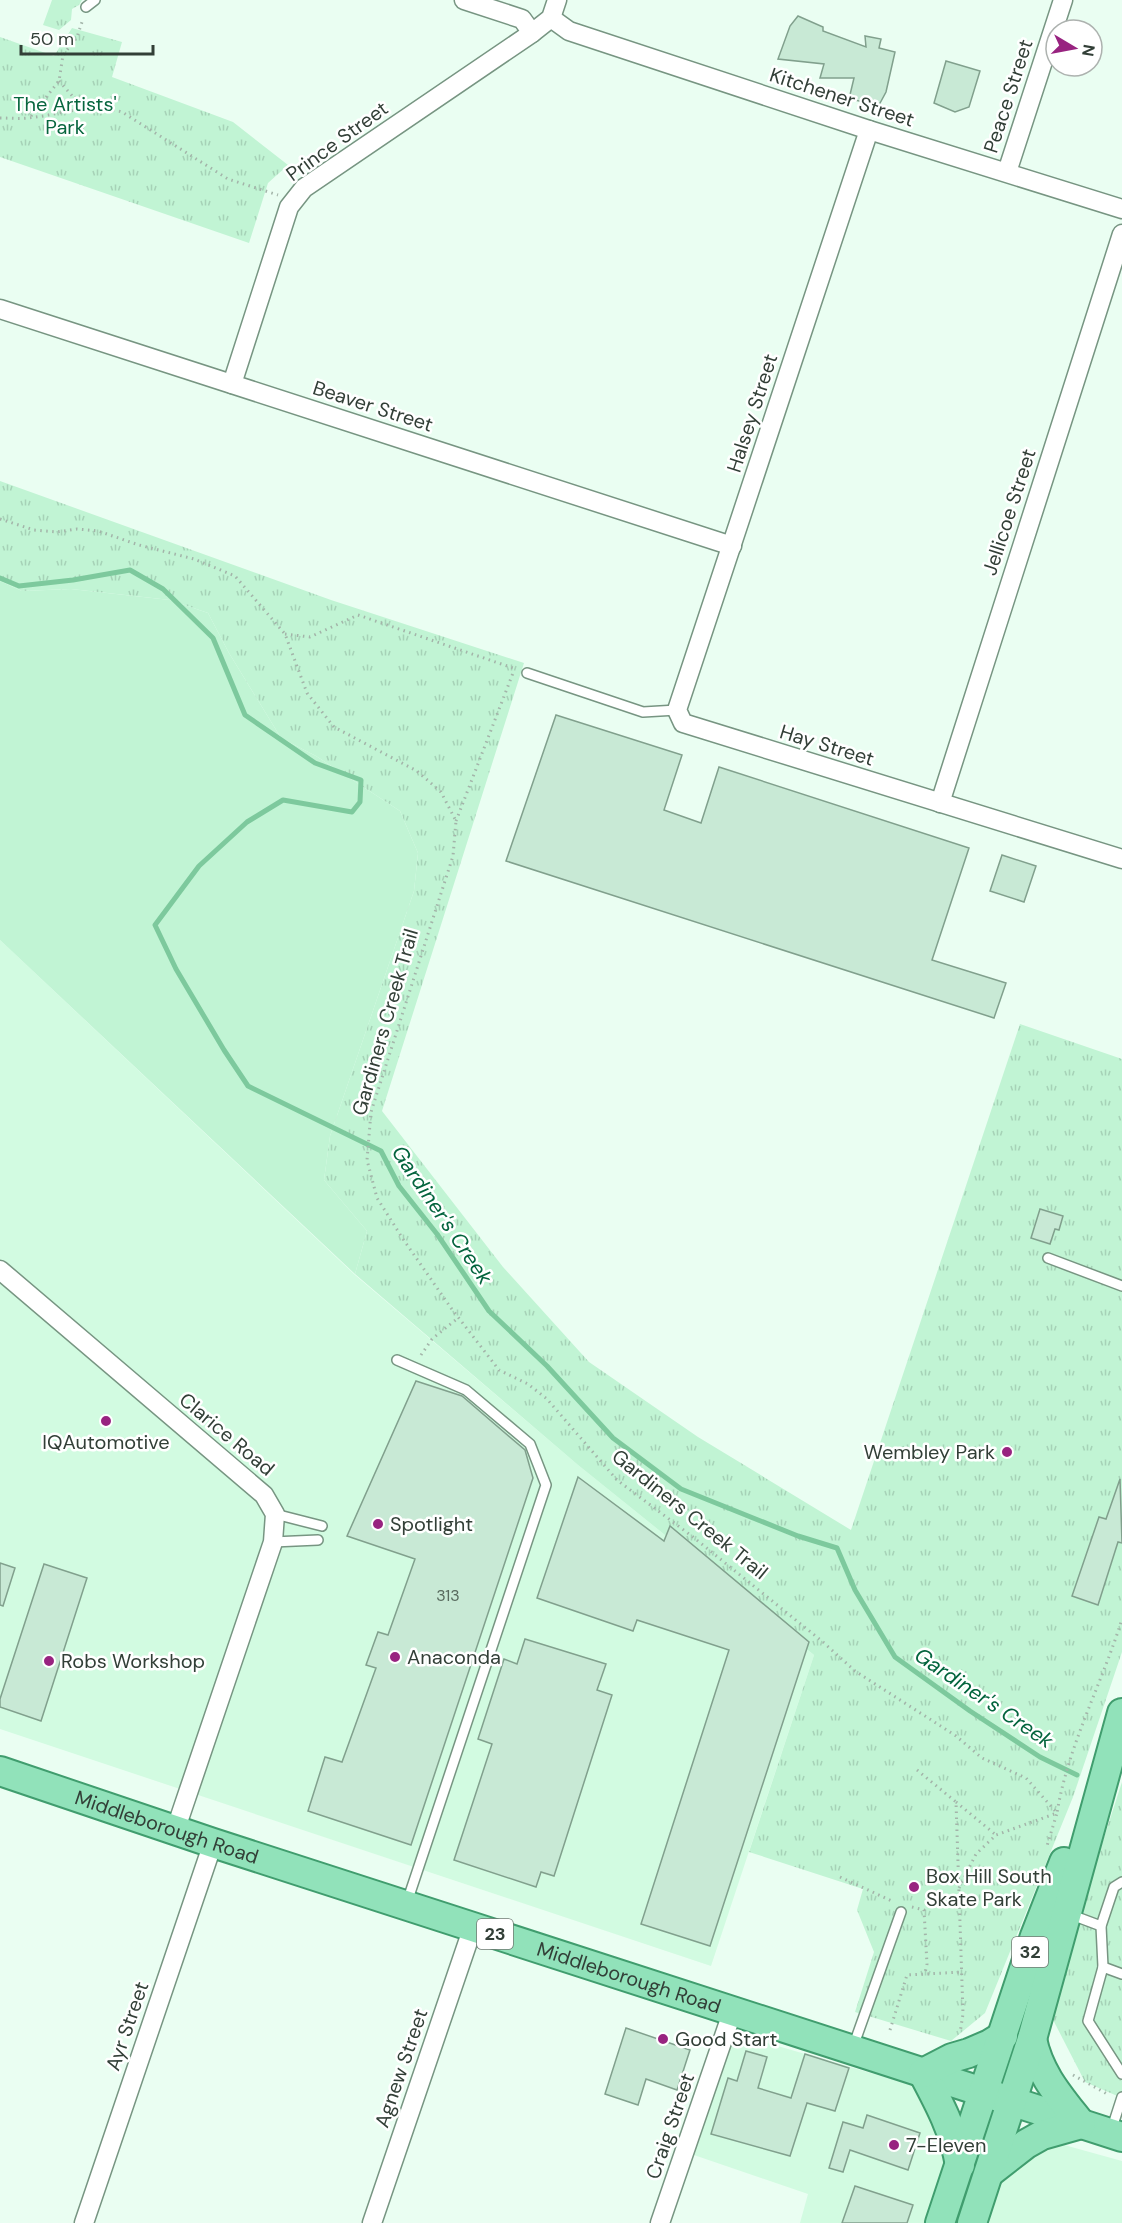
<svg xmlns="http://www.w3.org/2000/svg" width="1122" height="2223" font-family="'DM Sans',sans-serif">
<style>
.built{fill:#d2fbe1}
.grass{fill:#c1f4d4}
.park{fill:url(#park-tufts)}
.lines{fill:none;stroke-linecap:round;stroke-linejoin:round}
.stream{stroke:#7dc99d;stroke-width:5}
.building{fill:#c8e9d5;stroke:#81a08d;stroke-width:1.5}
.service-casing{stroke:#779582;stroke-width:12}
.minor-casing{stroke:#779582;stroke-width:21}
.primary-casing{stroke:#409d6e;stroke-width:32}
.path{stroke:#a3b4a9;stroke-width:3;stroke-dasharray:1.5 4.5;stroke-linecap:butt}
.service{stroke:#fff;stroke-width:9}
.minor{stroke:#fff;stroke-width:18}
.primary{stroke:#91e2ba;stroke-width:28}
.poi-dot{fill:#982380;stroke:#fff;stroke-width:2}
.labels{text-anchor:middle;dominant-baseline:central;stroke-width:5;stroke-linejoin:round;paint-order:stroke}
.number-label{font-size:16px;fill:#586a5e}
.shield{fill:#fff;stroke:#707973;stroke-width:1.5}
.shield-label{font-size:18px;font-weight:bold;fill:#323f37}
.street-label{font-size:20px;fill:#323f37;stroke:#fff}
.park-label{font-size:20px;fill:#07663e;stroke:#fff}
.poi-label{font-size:20px;fill:#323f37;stroke:#fff;text-anchor:start}
.water-label{font-size:21px;font-style:italic;fill:#03643d;stroke:#fff}
</style>
<defs>
<pattern id="park-tufts" width="24" height="20" patternUnits="userSpaceOnUse" patternTransform="scale(1.5)"><rect width="24" height="20" fill="#c1f4d4"/><path d="M3 7l-1-3M5 7V3M7 7l1-3M15 17l-1-3M17 17v-4M19 17l1-3" fill="none" stroke="#a6d2b7"/></pattern>
</defs>
<rect width="100%" height="100%" fill="#eafef2"/>
<g class="built">
<polygon points="0,940 355,1275 578,1465 814,1655 711,1966 0,1729"/>
<polygon points="733,2033 909,2084 933,2101 949,2152 926,2223 800,2223 808,2194 691,2154"/>
<polygon points="1057,2143 1122,2161 1122,2223 981,2223 997,2175"/>
</g>
<polygon class="grass" points="0,581 22,591 71,589 170,600 208,613 229,653 281,738 316,756 400,811 418,853 414,891 330,1136 324,1180 367,1231 355,1274 0,940"/>
<g class="park">
<polygon points="52,0 82,0 79,5 72,9 71,20 59,30 43,25"/>
<polygon points="72,28 122,42 112,77 233,122 288,165 268,183 249,243 0,157 0,37 54,56"/>
<polygon points="0,481 331,600 524,663 382,1111 503,1267 589,1362 698,1437 851,1530 1020,1024 1122,1059 1122,1652 1073,1797 985,2013 951,2041 855,2012 874,1952 857,1910 863,1889 749,1852 814,1655 578,1465 355,1274 367,1231 324,1180 330,1136 414,891 418,853 400,811 316,756 281,738 229,653 208,613 170,600 71,589 22,591 0,581"/>
<polygon points="1122,1782 1122,2098 1085,2082 1048,2010"/>
</g>
<g class="lines">
<polyline class="stream" points="0,578 19,586 73,580 130,570 163,589 213,638 245,715 315,763 361,780 360,802 352,812 283,800 247,822 199,866 155,925 176,969 224,1050 248,1086 381,1151 399,1186 437,1234 489,1311 547,1366 613,1438 681,1489 798,1536 837,1548 855,1590 895,1657 970,1711 1040,1757 1077,1775"/>
</g>
<g class="building">
<polygon points="798,16 823,27 823,31 866,47 865,36 881,39 879,48 895,52 886,92 879,105 849,99 854,78 820,78 824,64 778,59 790,26"/>
<polygon points="946,61 980,71 969,107 955,112 934,103"/>
<polygon points="556,715 682,755 664,810 701,823 719,767 969,848 932,960 1006,983 994,1018 506,861"/>
<polygon points="1002,855 1036,866 1024,902 990,891"/>
<polygon points="1040,1209 1063,1216 1059,1230 1055,1229 1050,1244 1031,1238"/>
<polygon points="416,1381 462,1396 525,1450 533,1478 411,1845 308,1811 325,1757 342,1762 376,1668 366,1665 378,1632 388,1635 415,1559 347,1536"/>
<polygon points="578,1477 664,1541 670,1526 809,1642 710,1946 641,1924 729,1650 637,1620 633,1631 537,1598"/>
<polygon points="1120,1479 1122,1543 1118,1542 1098,1605 1072,1596 1099,1517 1106,1519"/>
<polygon points="0,1563 15,1568 3,1606 0,1605"/>
<polygon points="44,1564 87,1578 41,1721 0,1707 0,1699"/>
<polygon points="525,1639 606,1664 597,1690 612,1695 554,1876 541,1872 536,1887 454,1860 492,1744 478,1739 504,1659 517,1664"/>
<polygon points="626,2028 690,2050 677,2090 646,2079 638,2105 605,2094"/>
<polygon points="746,2051 767,2057 758,2088 791,2098 805,2054 849,2068 835,2111 807,2103 790,2156 711,2134 728,2078 737,2081"/>
<polygon points="867,2115 920,2133 908,2170 850,2150 843,2172 829,2168 843,2122 863,2128"/>
<polygon points="855,2186 913,2205 907,2223 842,2223"/>
</g>
<g class="lines">
<defs>
<g id="service">
<polyline points="86,7 95,0"/>
<polyline points="527,673 643,712 677,710"/>
<polyline points="1048,1258 1122,1286"/>
<polyline points="397,1360 466,1390 530,1444 546,1485 407,1902"/>
<polyline points="275,1514 322,1526"/>
<polyline points="273,1542 318,1540"/>
<polyline points="1122,1882 1114,1887 1101,1926 1103,1967 1088,2021 1122,2074"/>
<polyline points="1069,1914 1101,1926"/>
<polyline points="1103,1967 1122,1974"/>
<polyline points="853,2047 901,1912"/>
<polyline points="1111,2131 1122,2097"/>
</g>
<g id="minor">
<polyline points="464,0 522,19 532,33"/>
<polyline points="551,18 569,31 869,130 1122,209"/>
<polyline points="869,130 677,710 683,723 1122,859"/>
<polyline points="1007,172 1063,0"/>
<polyline points="0,309 732,546"/>
<polyline points="232,384 289,207 304,188 532,33 551,18 557,0"/>
<polyline points="940,803 1122,234"/>
<polyline points="0,1270 264,1495 275,1514 273,1542 175,1831"/>
<polyline points="84,2223 213,1843"/>
<polyline points="372,2223 473,1927"/>
<polyline points="660,2223 733,2010"/>
</g>
<g id="primary">
<path id="s1" d="M0,1771L213,1843L1122,2137"/>
<path d="M923,2073C939,2103 954,2131 960,2165"/>
<polyline points="923,2073 952,2058 969,2053 990,2044 1003,2036"/>
<path d="M990,2172L1026,2144L1042,2135L1081,2124C1060,2097 1039,2074 1032,2039"/>
<polyline points="940,2223 1035,1936 1064,1862"/>
<polyline points="972,2223 1032,2039 1122,1713"/>
</g>
</defs>
<use href="#service" class="service-casing"/>
<use href="#minor" class="minor-casing"/>
<use href="#primary" class="primary-casing"/>
<g class="path">
<polyline points="59,81 83,108"/>
<polyline points="31,116 59,81 63,55 77,37 83,19"/>
<path d="M0,118C9,118 19,119 28,118C60,115 90,102 122,112L228,179L278,195"/>
<polyline points="0,519 34,530 57,532 77,529 98,531 139,545 194,559 235,576 285,634 307,693 334,727 417,771 441,792 456,821 453,856 371,1112 367,1160 377,1198 403,1239 451,1308 499,1370 528,1384 547,1399 617,1480 693,1537 823,1642 855,1671 956,1736 982,1758 1026,1778 1057,1813 1047,1846"/>
<polyline points="285,634 310,637 358,615 516,669"/>
<polyline points="456,821 513,673"/>
<polyline points="421,1355 432,1339 458,1318"/>
<polyline points="917,1770 956,1802 963,2014 960,2033"/>
<polyline points="956,1802 996,1835"/>
<polyline points="840,1877 894,1902"/>
<path d="M959,1888L976,1854L996,1835L1057,1813C1068,1745 1102,1684 1122,1619"/>
<polyline points="912,1907 924,1910 927,1964 925,1973"/>
<polyline points="890,2030 907,1975 962,1972"/>
<polyline points="1073,2075 1109,2095"/>
</g>
<use href="#service" class="service"/>
<use href="#minor" class="minor"/>
<use href="#primary" class="primary"/>
</g>
<g class="poi-dot">
<circle cx="106" cy="1421" r="6"/>
<circle cx="1007" cy="1452" r="6"/>
<circle cx="378" cy="1524" r="6"/>
<circle cx="395" cy="1657" r="6"/>
<circle cx="49" cy="1661" r="6"/>
<circle cx="914" cy="1887" r="6"/>
<circle cx="663" cy="2039" r="6"/>
<circle cx="894" cy="2145" r="6"/>
</g>
<g class="labels">
<g class="number-label">
<text x="448" y="1595">313</text>
</g>
<g class="shield">
<rect x="477" y="1919" width="36" height="30" rx="4.5"/>
<rect x="1012" y="1937" width="36" height="30" rx="4.5"/>
</g>
<g class="shield-label">
<text x="495" y="1934">23</text>
<text x="1030" y="1952">32</text>
</g>
<g class="street-label">
<text transform="translate(1008 96) rotate(-72)">Peace Street</text>
<text transform="translate(842 97) rotate(18)">Kitchener Street</text>
<text transform="translate(337 141) rotate(-36)">Prince Street</text>
<text transform="translate(373 406) rotate(18)">Beaver Street</text>
<text transform="translate(752 413) rotate(-72)">Halsey Street</text>
<text transform="translate(1009 512) rotate(-72)">Jellicoe Street</text>
<text transform="translate(827 745) rotate(17)">Hay Street</text>
<text transform="translate(385 1022) rotate(-74)">Gardiners Creek Trail</text>
<text transform="translate(227 1434) rotate(40)">Clarice Road</text>
<text transform="translate(690 1514) rotate(39)">Gardiners Creek Trail</text>
<text stroke="none"><textPath href="#s1" startOffset="176">Middleborough Road</textPath></text>
<text stroke="none"><textPath href="#s1" startOffset="662">Middleborough Road</textPath></text>
<text transform="translate(127 2026) rotate(-71)">Ayr Street</text>
<text transform="translate(401 2068) rotate(-71)">Agnew Street</text>
<text transform="translate(670 2126) rotate(-71)">Craig Street</text>
</g>
<g class="park-label">
<text x="65" y="104">The Artists'<tspan x="65" dy="23">Park</tspan></text>
</g>
<g class="poi-label">
<text x="106" y="1442" text-anchor="middle">IQAutomotive</text>
<text x="995" y="1452" text-anchor="end">Wembley Park</text>
<text x="390" y="1524">Spotlight</text>
<text x="407" y="1657">Anaconda</text>
<text x="61" y="1661">Robs Workshop</text>
<text x="926" y="1876">Box Hill South<tspan x="926" dy="23">Skate Park</tspan></text>
<text x="675" y="2039">Good Start</text>
<text x="906" y="2145">7-Eleven</text>
</g>
<g class="water-label">
<text transform="translate(442 1215) rotate(56)">Gardiner's Creek</text>
<text transform="translate(984 1698) rotate(34)">Gardiner's Creek</text>
</g>
</g>
<g transform="translate(1074 48) rotate(100)"><circle r="28" fill="#ffffff" stroke="#adb2af" stroke-width="1.5"/>
<path d="M0-4.5L10 22L0 15L-10 22Z" fill="#982380"/>
<text y="-9" font-size="16" font-weight="bold" text-anchor="middle" fill="#323f37">N</text>
</g>
<path d="M21 45v9h132v-9" fill="none" stroke="#323f37" stroke-width="3"/>
<text x="30" y="45" font-size="18" fill="#323f37" stroke="#ffffff" stroke-width="4.5" paint-order="stroke">50 m</text>
</svg>
